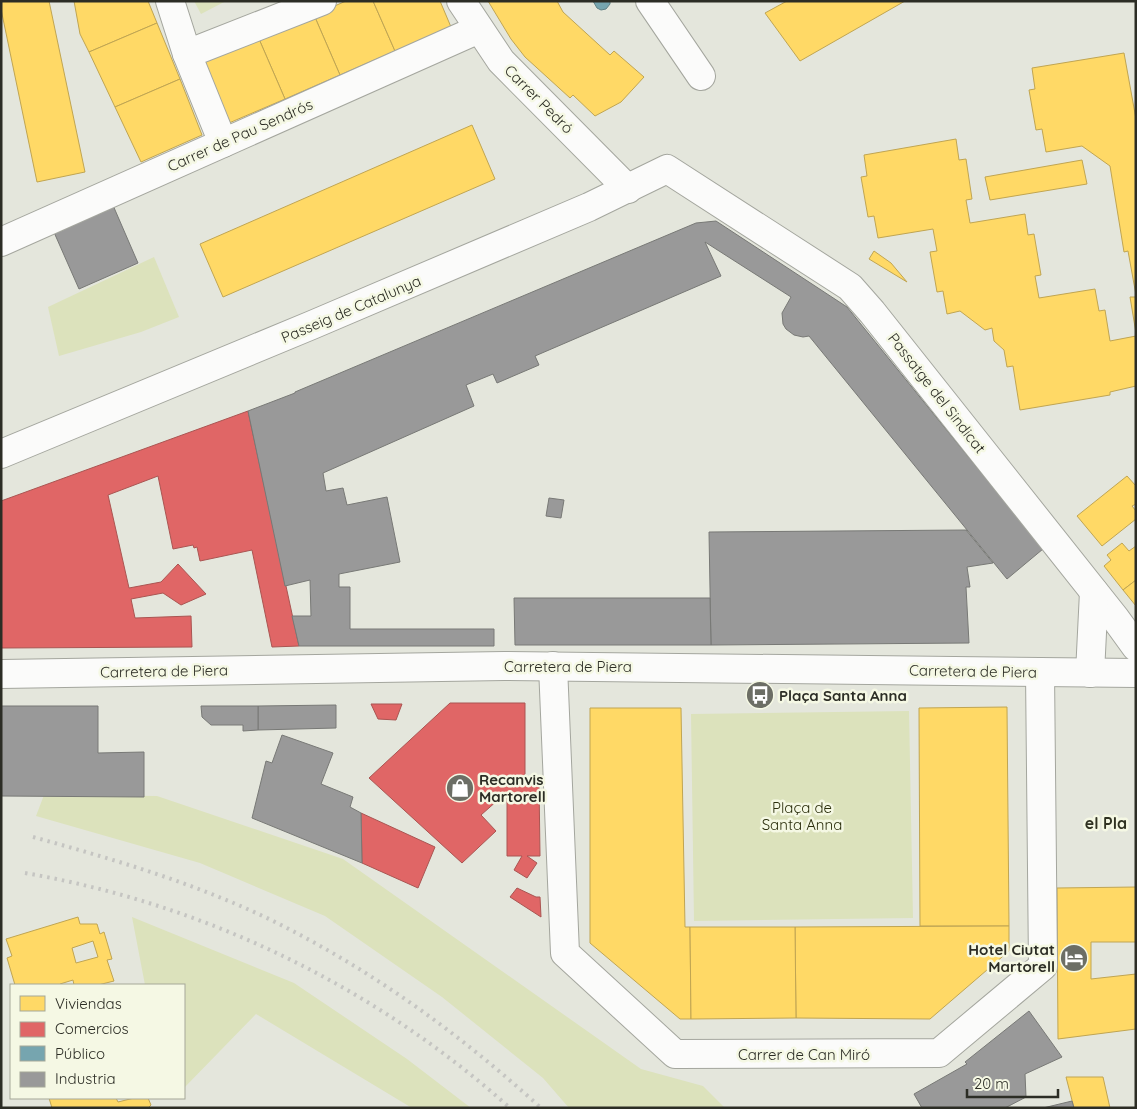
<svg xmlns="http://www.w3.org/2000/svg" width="1137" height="1109" font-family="Quicksand,sans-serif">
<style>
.green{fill:#dce2bc}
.homes{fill:#ffd966;stroke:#c0a552;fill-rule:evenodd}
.shops{fill:#e06666;stroke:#aa5552}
.public{fill:#76a5af;stroke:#608186}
.industry{fill:#999;stroke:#787976}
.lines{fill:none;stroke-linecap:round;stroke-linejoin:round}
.street-casing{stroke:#a4a69e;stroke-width:30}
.street{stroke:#fbfbfa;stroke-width:28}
.rail{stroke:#c5c5c2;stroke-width:4;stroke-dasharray:2.5 5;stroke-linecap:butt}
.labels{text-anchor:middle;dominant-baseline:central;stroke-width:5;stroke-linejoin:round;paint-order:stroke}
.street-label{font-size:15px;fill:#2c2d25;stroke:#f5f8e4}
.poi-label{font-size:15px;font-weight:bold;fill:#2c2d25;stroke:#f5f8e4;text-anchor:start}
.park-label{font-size:15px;fill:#2b2e0c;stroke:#f5f8e4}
.neighbourhood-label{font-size:16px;font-weight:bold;fill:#303222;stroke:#f5f8e4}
</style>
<rect width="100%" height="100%" fill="#e4e6dc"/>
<g class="green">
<polygon points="194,1 226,1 201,14"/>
<polygon points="154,257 179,317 141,332 59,356 48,307"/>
<polygon points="909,711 913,918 694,921 691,714"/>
<polygon points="44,795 157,796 343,859 641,1069 703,1086 725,1108 569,1108 543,1078 442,997 325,916 200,863 36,816"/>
<polygon points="132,917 294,983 407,1059 471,1108 412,1108 256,1014 184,1088 184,985 145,985"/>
</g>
<g class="homes">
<polygon points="1,1 49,1 85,172 37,182 1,9"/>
<polygon points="74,1 148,1 157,23 89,52 80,34"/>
<polygon points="346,1 373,1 395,51 340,75 314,15"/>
<polygon points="373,1 440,1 451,27 395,51"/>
<polygon points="488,1 557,1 563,12 610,55 614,51 644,77 621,102 595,116 573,95 570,98 525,57 511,39"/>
<polygon points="787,1 905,1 800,61 765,13"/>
<polygon points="314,15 340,75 285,99 259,39"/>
<polygon points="157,23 180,79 115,107 89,52"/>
<polygon points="259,39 285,99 229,123 203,63"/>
<polygon points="1124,53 1136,119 1136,295 1128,251 1124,252 1110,166 1082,146 1046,152 1042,129 1036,130 1029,90 1035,89 1032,68"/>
<polygon points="180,79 202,135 141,162 115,107"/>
<polygon points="472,125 495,179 223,297 200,244"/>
<polygon points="956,139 959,160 966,159 972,199 966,200 970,223 1025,214 1028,235 1034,234 1041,275 1035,276 1039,298 1095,289 1099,311 1105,310 1110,341 1136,336 1136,386 1110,392 1110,395 1020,410 1013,366 1007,367 1004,350 994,341 992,328 985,330 960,311 947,314 943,291 937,292 930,252 937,251 933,229 878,238 874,216 868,217 861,177 867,176 864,155"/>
<polygon points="1082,160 1087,184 990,200 985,177"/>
<polygon points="874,251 891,263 907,282 869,259"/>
<polygon points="1130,297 1136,297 1136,333"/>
<polygon points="1127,476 1136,486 1136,504 1132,506 1136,511 1136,519 1102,546 1077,516"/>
<polygon points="1122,543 1129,551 1136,546 1136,580 1123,590 1104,566 1111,560 1107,555"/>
<polygon points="1136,580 1136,606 1123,590"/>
<polygon points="1007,707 1009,926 920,926 919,708"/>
<polygon points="590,708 681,708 685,927 690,927 691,1019 680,1019 590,943"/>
<polygon points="1136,887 1136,942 1091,942 1091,979 1136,974 1136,1029 1058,1039 1057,888"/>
<path d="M78,917L80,924H97L100,934L104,932L112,959L107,960L114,981L98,985H74L73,980L60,984V985H15L7,958L12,956L6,939ZM93,941L98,957L76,963L72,948Z"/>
<polygon points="1009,926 1009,951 930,1019 796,1018 795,927"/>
<polygon points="690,927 795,927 796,1018 691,1019"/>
<polygon points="1066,1077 1103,1077 1110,1108 1074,1108"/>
<polygon points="49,1098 116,1098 118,1102 134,1098 148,1098 151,1105 148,1108 52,1108"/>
</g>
<g class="shops">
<polygon points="248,411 299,646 272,647 252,550 200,561 197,547 194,548 193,545 173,549 158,476 108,495 129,588 161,582 178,564 206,594 181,605 163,593 131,599 135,618 191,616 192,647 1,648 1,501"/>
<polygon points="450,703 525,703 525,774 517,783 539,782 540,856 527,856 537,863 527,878 514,870 522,856 507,856 507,792 481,815 496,831 462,863 369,778"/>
<polygon points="371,704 402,704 396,720 378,719"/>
<polygon points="361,813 435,847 418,888 362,863"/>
<polygon points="517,888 536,897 540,897 541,917 510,897"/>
</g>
<polygon class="public" points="593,1 610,1 610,4 606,9 601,10 597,8"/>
<g class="industry">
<polygon points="112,203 138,263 79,289 53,230"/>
<polygon points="716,221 847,307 1043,549 1007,579 809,336 803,337 794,335 786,329 783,324 782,313 791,297 705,242 721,276 535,356 539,365 497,383 493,374 466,385 474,406 323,473 326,491 343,488 347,505 387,497 400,562 339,574 339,587 350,587 350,629 494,629 494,646 299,646 292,616 311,616 310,580 285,586 248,411 295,393 295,392 696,223"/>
<polygon points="549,498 564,500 561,518 546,516"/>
<polygon points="966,530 993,563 967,567 970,587 966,587 969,643 711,645 709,532"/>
<polygon points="514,598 710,598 711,645 515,645"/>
<polygon points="336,705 336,728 258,730 258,706"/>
<polygon points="1,706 98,706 98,753 144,752 144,797 1,796"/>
<polygon points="201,706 258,706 258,730 243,731 243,725 211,725 202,717"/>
<polygon points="282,735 333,753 321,784 353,797 350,807 361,813 362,863 252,818 266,761 272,763"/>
<polygon points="1029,1011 1062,1057 1025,1074 1026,1097 1005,1108 922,1108 914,1094 967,1064 965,1062"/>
<polygon points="1072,1101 1074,1108 1043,1108"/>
</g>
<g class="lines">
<defs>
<g id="street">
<polyline points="170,1 187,54 223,143"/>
<polyline points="461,1 501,61 628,189"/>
<polyline points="650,1 701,76"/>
<polyline points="187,54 322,1"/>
<polyline points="1,242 479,29"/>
<polyline points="1,454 312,325 589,207 667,169 850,287 872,312 1115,618 1136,647"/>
<polyline points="553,666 565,953 675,1054 939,1053 1043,966 1040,672"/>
<polyline points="1090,673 1094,592"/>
<polyline points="1,674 504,666 1136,673"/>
</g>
</defs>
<use href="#street" class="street-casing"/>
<use href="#street" class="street"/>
<g class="rail">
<path d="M33,837C113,859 194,883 269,919C369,968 459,1033 541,1108"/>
<path d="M25,873C204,904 374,986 510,1108"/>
</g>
</g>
<defs>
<symbol id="bus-disc" viewBox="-11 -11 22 22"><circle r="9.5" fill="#6c6e65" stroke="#f5f8e4"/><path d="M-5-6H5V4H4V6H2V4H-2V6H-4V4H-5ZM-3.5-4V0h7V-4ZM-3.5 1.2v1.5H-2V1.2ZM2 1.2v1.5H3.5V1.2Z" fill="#fff"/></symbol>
<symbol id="shop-disc" viewBox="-11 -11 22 22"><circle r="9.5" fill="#6c6e65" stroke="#f5f8e4"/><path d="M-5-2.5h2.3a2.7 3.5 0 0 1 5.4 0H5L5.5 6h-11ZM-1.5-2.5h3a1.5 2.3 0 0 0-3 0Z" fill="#fff"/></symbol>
<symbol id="hotel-disc" viewBox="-11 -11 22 22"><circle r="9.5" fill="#6c6e65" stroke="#f5f8e4"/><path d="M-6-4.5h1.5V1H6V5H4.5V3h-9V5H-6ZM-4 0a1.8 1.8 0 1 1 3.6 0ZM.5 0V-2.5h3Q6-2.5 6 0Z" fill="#fff"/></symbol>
</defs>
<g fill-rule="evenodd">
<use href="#bus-disc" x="744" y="679" width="32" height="32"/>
<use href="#shop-disc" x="444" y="772" width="32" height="32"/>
<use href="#hotel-disc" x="1058" y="942" width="32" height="32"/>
</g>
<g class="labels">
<g class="street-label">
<text transform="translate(539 99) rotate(45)">Carrer Pedró</text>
<text transform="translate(240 135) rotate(-24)">Carrer de Pau Sendrós</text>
<text transform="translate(351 309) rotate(-23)">Passeig de Catalunya</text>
<text transform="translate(937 393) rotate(52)">Passatge del Sindicat</text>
<text x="568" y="666">Carretera de Piera</text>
<text transform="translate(164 671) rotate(-1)">Carretera de Piera</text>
<text transform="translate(973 671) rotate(1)">Carretera de Piera</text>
<text x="804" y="1054">Carrer de Can Miró</text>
</g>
<g class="poi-label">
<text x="779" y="695">Plaça Santa Anna</text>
<text x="479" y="779">Recanvis<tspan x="479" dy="17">Martorell</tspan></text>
<text x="1055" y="949" text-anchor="end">Hotel Ciutat<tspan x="1055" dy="17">Martorell</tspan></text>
</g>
<g class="park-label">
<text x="802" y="807">Plaça de<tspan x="802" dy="17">Santa Anna</tspan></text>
</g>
<g class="neighbourhood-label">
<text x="1106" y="823">el Pla</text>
</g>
</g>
<rect width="1137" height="1109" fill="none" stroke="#2c2d25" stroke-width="5"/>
<rect x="10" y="984" width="175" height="115" fill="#f5f8e4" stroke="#a5a798"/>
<rect x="20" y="996" width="25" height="15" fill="#ffd966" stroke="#a5a798"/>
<text x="55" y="1009" font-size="15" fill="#2c2d25">Viviendas</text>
<rect x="20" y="1022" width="25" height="15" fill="#e06666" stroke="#a5a798"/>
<text x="55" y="1034" font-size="15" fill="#2c2d25">Comercios</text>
<rect x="20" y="1046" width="25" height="15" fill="#76a5af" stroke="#a5a798"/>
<text x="55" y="1059" font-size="15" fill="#2c2d25">Público</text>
<rect x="20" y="1072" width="25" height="15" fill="#999999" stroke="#a5a798"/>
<text x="55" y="1084" font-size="15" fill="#2c2d25">Industria</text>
<path d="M967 1089v8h91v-8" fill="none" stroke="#2c2d25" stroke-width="2.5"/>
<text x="974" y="1089" font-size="15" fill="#2c2d25" stroke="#f5f8e4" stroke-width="4" paint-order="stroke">20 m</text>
</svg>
